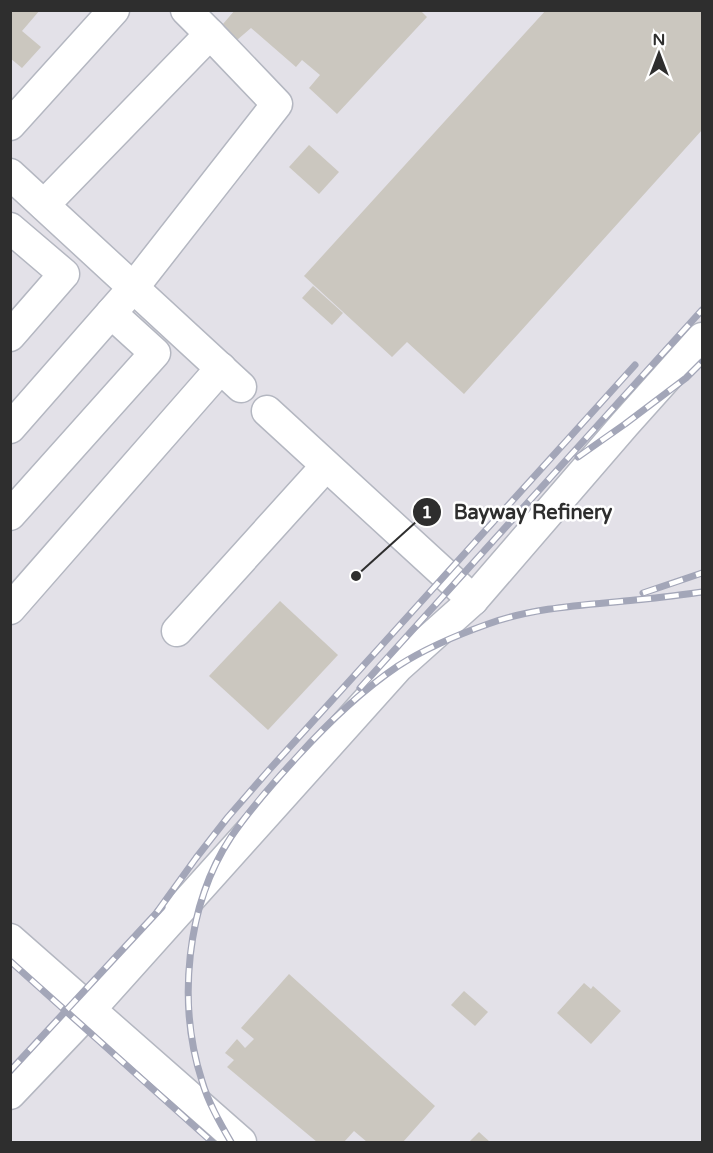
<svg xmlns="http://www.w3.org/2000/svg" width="713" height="1153" font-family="'Varela Round',sans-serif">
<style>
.industrial{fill:#e3e1e8}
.building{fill:#cbc7bf}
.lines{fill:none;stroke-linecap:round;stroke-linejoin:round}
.minor-casing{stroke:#b4b7c1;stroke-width:33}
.minor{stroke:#fff;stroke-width:30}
.rail-casing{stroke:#a3a6b8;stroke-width:7}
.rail{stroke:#fff;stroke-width:4.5;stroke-dasharray:14;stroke-linecap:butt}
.leader{fill:none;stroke:#2e2e2e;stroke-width:2}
.callout-dot{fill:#2e2e2e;stroke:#fff;stroke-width:2}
.mark-label{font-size:18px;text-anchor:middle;font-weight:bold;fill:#fff}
.callout-label{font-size:20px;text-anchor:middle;font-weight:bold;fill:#2e2e2e;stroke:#fff;stroke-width:5;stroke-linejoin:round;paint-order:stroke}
</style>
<rect width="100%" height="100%" fill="#efe9e1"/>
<rect class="industrial" x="11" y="11" width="691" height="1131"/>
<g class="building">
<polygon points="10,10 40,10 22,31 41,47 22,68 10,58"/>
<polygon points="235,10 420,10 427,17 337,114 309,88 320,75 302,60 296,67 251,28 237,40 223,24"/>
<polygon points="546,10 702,10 702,130 464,394 407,342 392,357 304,276"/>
<polygon points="309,145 339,172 319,194 289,167"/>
<polygon points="313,286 343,313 332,325 302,298"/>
<polygon points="280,601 338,655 268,730 209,676"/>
<polygon points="289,974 435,1106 403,1142 367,1142 354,1131 344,1142 317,1142 227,1067 234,1060 225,1053 237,1039 245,1048 254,1039 241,1028"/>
<polygon points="584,983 591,989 593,986 621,1011 591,1044 557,1013"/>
<polygon points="464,991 488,1012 475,1026 451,1005"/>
<polygon points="479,1132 490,1142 469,1142"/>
</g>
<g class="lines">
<defs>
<g id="minor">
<polyline points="10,125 114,10"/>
<polyline points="10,174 241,387"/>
<polyline points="44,205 210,34 186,10"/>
<polyline points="10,228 64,274 10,336"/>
<polyline points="267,411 473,600"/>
<polyline points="10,428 133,288 277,104 210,34"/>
<polyline points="10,515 155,353 111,313"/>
<polyline points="10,609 221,368"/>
<polyline points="177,631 326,466"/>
<polyline points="10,939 241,1142"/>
<polyline points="10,1094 90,1010 398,667 473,600 625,424 702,338"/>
</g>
</defs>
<use href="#minor" class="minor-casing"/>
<use href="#minor" class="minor"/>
<defs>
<g id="rail">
<polyline points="578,457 625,424 686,378 702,362"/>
<polyline points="643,593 702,573"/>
<polyline points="360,688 702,310"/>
<polyline points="157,912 196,858 228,817 269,770 635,365"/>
<polyline points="10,961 212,1142"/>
<polyline points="10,1071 162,907"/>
<path d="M231,1142C220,1123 208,1102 202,1081C177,1004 186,905 231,837C251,808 274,782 297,757C327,724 361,691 398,666C426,648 457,635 488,624C535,607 586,605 635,600C658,598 680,595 702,592"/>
</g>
</defs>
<use href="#rail" class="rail-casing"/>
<use href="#rail" class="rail"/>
</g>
<path class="leader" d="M356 576L427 512"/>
<g class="callout-dot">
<circle cx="356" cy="576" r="6"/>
<circle cx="427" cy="512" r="15"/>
</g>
<g class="mark-label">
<text x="427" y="518">1</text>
</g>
<g class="callout-label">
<text x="533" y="519">Bayway Refinery</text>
</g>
<rect width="713" height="1153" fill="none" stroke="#2e2e2e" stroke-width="24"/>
<g transform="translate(659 54)" stroke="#ffffff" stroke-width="4.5" paint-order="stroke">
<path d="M0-4.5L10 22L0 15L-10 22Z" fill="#2e2e2e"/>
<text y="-9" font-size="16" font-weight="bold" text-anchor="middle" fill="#2e2e2e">N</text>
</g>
</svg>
